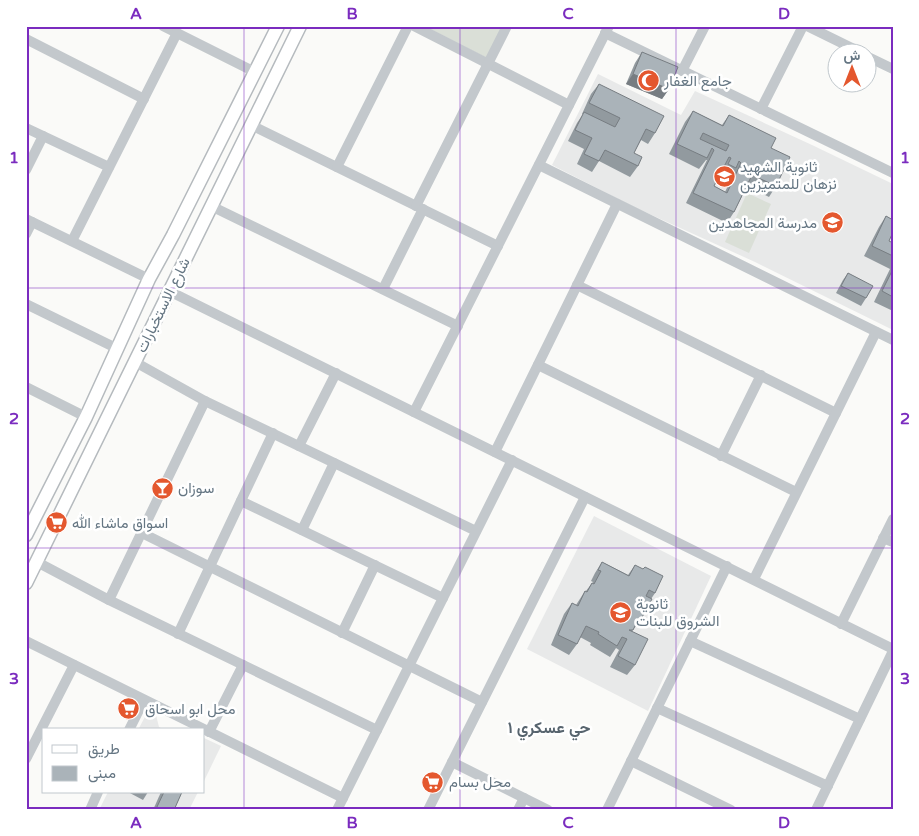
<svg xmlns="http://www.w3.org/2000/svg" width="919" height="836" font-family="'Varela Round',Vazirmatn,sans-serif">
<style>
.built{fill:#e8e9e9}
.green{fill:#dadfd7}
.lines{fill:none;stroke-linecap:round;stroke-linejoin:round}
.major-casing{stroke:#b5babe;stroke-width:15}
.minor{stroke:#c3c8cc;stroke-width:10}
.major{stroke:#fff;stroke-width:12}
.wall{fill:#929a9f;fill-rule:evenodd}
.shaded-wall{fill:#777d82}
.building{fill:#aab3b9;stroke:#777d82;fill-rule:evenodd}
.grid{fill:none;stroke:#7b2cbf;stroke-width:1;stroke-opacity:0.55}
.labels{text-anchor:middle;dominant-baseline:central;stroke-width:5;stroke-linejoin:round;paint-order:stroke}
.poi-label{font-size:15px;fill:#657683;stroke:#fff;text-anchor:start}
.street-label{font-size:15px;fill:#657683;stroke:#fff}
.neighbourhood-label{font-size:16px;font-weight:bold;fill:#57646e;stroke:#fff}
.neatline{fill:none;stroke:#7b2cbf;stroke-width:2}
.grid-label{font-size:16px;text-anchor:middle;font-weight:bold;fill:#7b2cbf}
</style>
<rect width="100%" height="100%" fill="#fafaf8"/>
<g class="built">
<polygon points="598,74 681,115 695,91 812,145 893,184 893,330 755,262 634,207 552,165"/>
<polygon points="594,516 711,576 648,711 527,649"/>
<polygon points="148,711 156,715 159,727 165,730 138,730"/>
<polygon points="204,738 221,746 204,781"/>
<polygon points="108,792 198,792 189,810 99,810"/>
</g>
<g class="green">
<polygon points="424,26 505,26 489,59"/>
<polygon points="747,193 771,204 749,253 725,242"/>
</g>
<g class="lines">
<defs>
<g id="major">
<polyline points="26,535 86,417 149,279 173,235 278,26"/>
<polyline points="26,583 300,26"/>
</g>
</defs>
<use href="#major" class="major-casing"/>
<g class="minor">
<polyline points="163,26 255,72"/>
<polyline points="414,26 569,105"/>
<polyline points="807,26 860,52"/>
<polyline points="605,33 893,173"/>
<polyline points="26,39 144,99"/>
<polyline points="866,56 893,69"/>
<polyline points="682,71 705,26"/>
<polyline points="761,109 803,26"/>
<polyline points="251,125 498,246"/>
<polyline points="26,128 109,167"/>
<polyline points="539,165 893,340"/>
<polyline points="337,167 408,26"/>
<polyline points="26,170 43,136"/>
<polyline points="211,206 458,326"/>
<polyline points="416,206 507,26"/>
<polyline points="26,219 149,279"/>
<polyline points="26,234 32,222"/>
<polyline points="72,241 177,33"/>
<polyline points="577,285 836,413"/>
<polyline points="383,289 423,209"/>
<polyline points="169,291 893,649"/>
<polyline points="26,304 116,348"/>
<polyline points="135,362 205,401 476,531"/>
<polyline points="538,365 796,492"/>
<polyline points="26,387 86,417"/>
<polyline points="414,412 609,26"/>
<polyline points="299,446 336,373"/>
<polyline points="495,452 617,204"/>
<polyline points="721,456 761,375"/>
<polyline points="241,501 443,598"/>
<polyline points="302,530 334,463"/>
<polyline points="142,533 482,702"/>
<polyline points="883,538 893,542"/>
<polyline points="37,562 109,600 377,730"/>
<polyline points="754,579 876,332"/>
<polyline points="109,600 205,401"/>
<polyline points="841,624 893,519"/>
<polyline points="342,633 375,565"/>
<polyline points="178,634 273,433"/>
<polyline points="26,641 343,798"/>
<polyline points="690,641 860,719"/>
<polyline points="657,708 828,786"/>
<polyline points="129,730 144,700"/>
<polyline points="209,732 243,665"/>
<polyline points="26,759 74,665"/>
<polyline points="631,761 731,810"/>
<polyline points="452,762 548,810"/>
<polyline points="90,810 98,792"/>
<polyline points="337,810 512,460"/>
<polyline points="428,810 585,497"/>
<polyline points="518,810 524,798"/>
<polyline points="607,810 727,566"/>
<polyline points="816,810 893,651"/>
</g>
<use href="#major" class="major"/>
</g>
<g class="wall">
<polygon points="642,52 669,89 662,99 626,84 635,63"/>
<polygon points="599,84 655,133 648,144 641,140 634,153 638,166 630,177 599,161 592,172 577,164 584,149 568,141 577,123 583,114 582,114 591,94"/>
<path d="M693,111L722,125L729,115L771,148L776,186L769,197L747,186L734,212L727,223L686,203L707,160H706L699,169L669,154L685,122ZM723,168H724L721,175L729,178L733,173H734L725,192L714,186Z"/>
<polygon points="886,216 893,220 893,239 890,238 889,241 893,243 893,311 874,302 890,269 864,256 879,227"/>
<polygon points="848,273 866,298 861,306 836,293 843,280"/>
<polygon points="602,562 628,575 635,565 655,593 651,599 640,621 632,631 635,665 627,675 610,667 619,650 616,648 610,657 590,645 591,643 580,637 577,644 569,655 551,645 564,614 572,603 576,605 585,591 586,591 592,583 592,584 593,582 591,581 595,573"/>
<polygon points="128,792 148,792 143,800"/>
<polygon points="161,792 182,792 174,810 153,810"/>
</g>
<polygon class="shaded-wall" points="633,74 669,89 662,99 626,84"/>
<g class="building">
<polygon points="642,52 678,67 669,89 633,74"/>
<polygon points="599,84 664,116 655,133 646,129 634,153 642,157 638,166 605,150 599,161 584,154 592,138 575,130 584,112 615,127 620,118 589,103"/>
<path d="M693,111L723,126L729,115L776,138L771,148L790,157L776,186L752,175L734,212L693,193L714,150L712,148L707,158L677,144ZM703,133L729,145L726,151L700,139ZM729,157L731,158L728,164L736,168L739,161L741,163L727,193L714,186Z"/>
<polygon points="886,216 893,220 893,232 889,241 893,243 893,256 872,246"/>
<polygon points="893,269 893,297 882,291"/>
<polygon points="848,273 873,286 866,298 841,286"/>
<polygon points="602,562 629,576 635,565 643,569 645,567 663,576 655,593 649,590 646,596 652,599 640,621 638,620 633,630 629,630 648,639 635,665 618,656 627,639 622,637 617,646 598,634 599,632 586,626 577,644 558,635 572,603 578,606 585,591 587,592 592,583 594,584 601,571 598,570"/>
<polygon points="164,792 182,792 174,810 156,809"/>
</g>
<path class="grid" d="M244,26V810M460,26V810M676,26V810M26,288H893M26,548H893"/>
<defs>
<symbol id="mosque-disc" viewBox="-11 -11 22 22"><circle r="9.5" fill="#e4572e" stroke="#fff"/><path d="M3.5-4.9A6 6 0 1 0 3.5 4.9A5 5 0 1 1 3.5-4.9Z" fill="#fff"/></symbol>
<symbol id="school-disc" viewBox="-11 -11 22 22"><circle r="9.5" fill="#e4572e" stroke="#fff"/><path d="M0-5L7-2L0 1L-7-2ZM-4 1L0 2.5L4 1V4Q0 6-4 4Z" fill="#fff"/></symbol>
<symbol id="bar-disc" viewBox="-11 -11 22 22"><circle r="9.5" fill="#e4572e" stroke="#fff"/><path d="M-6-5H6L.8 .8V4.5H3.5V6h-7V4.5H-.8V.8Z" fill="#fff"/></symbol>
<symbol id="supermarket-disc" viewBox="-11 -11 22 22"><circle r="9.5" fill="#e4572e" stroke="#fff"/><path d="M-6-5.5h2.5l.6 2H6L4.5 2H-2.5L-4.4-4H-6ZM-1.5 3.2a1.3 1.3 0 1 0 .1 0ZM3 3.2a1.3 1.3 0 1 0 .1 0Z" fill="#fff"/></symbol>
</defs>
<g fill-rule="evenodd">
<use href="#mosque-disc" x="636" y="68" width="25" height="25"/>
<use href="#school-disc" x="712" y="164" width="25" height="25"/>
<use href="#school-disc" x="820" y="210" width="25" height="25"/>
<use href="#bar-disc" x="150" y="476" width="25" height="25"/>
<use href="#supermarket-disc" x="44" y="510" width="25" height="25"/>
<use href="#school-disc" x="608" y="600" width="25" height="25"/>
<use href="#supermarket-disc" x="116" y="696" width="25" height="25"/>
<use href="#supermarket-disc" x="420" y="770" width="25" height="25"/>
</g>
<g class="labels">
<g class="poi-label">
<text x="664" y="81">جامع الغفار</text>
<text x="740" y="167">ثانوية الشهيد<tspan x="740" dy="17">نزهان للمتميزين</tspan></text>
<text x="817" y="223" text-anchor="end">مدرسة المجاهدين</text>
<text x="178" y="488">سوزان</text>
<text x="72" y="523">اسواق ماشاء الله</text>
<text x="636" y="604">ثانوية<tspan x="636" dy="17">الشروق للبنات</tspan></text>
<text x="145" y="709">محل ابو اسحاق</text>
<text x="449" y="782">محل بسام</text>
</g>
<g class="street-label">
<text transform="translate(163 305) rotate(-64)">شارع الاستخبارات</text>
</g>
<g class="neighbourhood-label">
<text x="549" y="728">حي عسكري ١</text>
</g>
</g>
<rect width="919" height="836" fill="none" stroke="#ffffff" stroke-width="55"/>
<rect x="42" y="728" width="162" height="65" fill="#ffffff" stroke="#c1c8cd"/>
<rect x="52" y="745" width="25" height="8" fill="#ffffff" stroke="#c1c8cd"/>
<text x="88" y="754" font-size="15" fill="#657683">طريق</text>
<rect x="52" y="766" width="25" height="15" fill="#aab3b9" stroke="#c1c8cd"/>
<text x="88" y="778" font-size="15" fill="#657683">مبنى</text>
<g transform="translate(852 68)"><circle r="24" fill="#ffffff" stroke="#c1c8cd"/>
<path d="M0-4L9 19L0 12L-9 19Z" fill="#e4572e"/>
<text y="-8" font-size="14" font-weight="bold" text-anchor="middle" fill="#657683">ش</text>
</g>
<rect x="28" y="28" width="864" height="780" class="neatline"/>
<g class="grid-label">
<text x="136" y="19">A</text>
<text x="352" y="19">B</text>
<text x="568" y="19">C</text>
<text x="784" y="19">D</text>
<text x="14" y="163">1</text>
<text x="905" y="163">1</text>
<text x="14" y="424">2</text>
<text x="905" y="424">2</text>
<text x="14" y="684">3</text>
<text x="905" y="684">3</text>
<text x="136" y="828">A</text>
<text x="352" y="828">B</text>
<text x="568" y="828">C</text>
<text x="784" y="828">D</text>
</g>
</svg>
